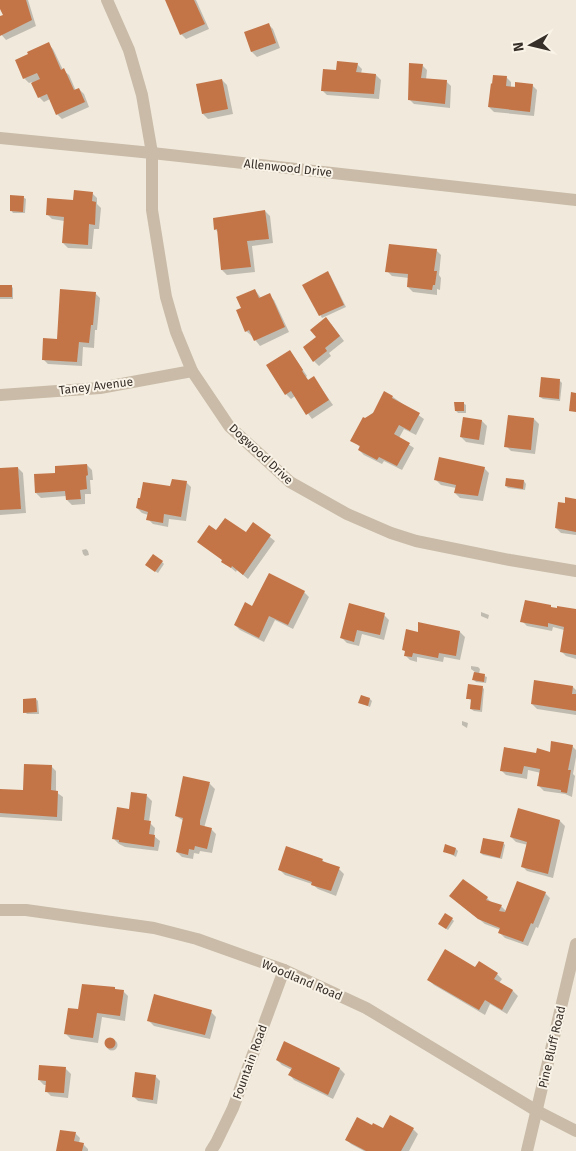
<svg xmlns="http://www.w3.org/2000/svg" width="576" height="1151" font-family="'Fira Sans',sans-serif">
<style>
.shadow{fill:#0003}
.building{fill:#c37548}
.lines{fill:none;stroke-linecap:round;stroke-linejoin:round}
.street{stroke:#c9bba8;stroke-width:12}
.labels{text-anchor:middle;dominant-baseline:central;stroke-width:4;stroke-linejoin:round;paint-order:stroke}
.street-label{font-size:12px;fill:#362e28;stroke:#f9f3e8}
</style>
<rect width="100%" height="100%" fill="#f1eadc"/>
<g class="shadow">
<polygon points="0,0 28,0 36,26 6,40 0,33 0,18 4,16 0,6"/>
<polygon points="166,0 196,0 209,29 186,39 181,34"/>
<polygon points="268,24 273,29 280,48 257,57 252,52 246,33"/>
<polygon points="48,44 53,49 63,70 69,75 76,91 79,89 84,94 89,107 62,119 57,114 50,99 44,102 39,97 32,82 29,83 24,78"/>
<polygon points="357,64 362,69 361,74 376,75 381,80 379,99 327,95 322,90 338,72"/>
<polygon points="422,65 427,70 426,80 446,81 451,86 450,108 414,104 409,99"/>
<polygon points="506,77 511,82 511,87 532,85 537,90 534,116 494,112 489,107"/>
<polygon points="222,80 227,85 233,114 208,119 203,114"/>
<polygon points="92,193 97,198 97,204 101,208 99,229 94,229 92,249 68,248 63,243 64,221 52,219 47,214"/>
<polygon points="23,197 26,199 25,213 13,213 11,210"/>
<polygon points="265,211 270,216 273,243 252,246 255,272 227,275 222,270 218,232 215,229"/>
<polygon points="436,250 441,255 439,275 441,278 440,290 437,289 437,295 413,292 408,287 409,278 392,276 387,271"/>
<polygon points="330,275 346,307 322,318 304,285"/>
<polygon points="0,286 11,286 13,288 13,299 0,299"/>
<polygon points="255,290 261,298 269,295 274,300 289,332 260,346 252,336 246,331 243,308"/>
<polygon points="95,293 100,298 97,330 95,330 94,348 83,347 82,366 48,364 43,359"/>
<polygon points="331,324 344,341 329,353 331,356 319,366 314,361"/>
<polygon points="290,351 307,376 306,377 309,381 314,378 333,405 312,419 295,396 291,399 286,394"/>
<polygon points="560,381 562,383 560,401 543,399 540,397"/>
<polygon points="393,397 424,419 416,435 404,429 399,438 414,448 402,470 384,461 382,464 364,455 359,450 360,447 352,440 365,419"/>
<polygon points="463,403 466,405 466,413 458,413 456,411"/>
<polygon points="464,418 482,421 487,426 484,445 466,442 461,437"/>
<polygon points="534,419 539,424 535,454 511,451 506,446"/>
<polygon points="87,465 92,470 93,480 90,480 91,494 85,494 85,504 72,505 67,500 66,496 41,498 36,493 57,474"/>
<polygon points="18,468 23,473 26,513 0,515 0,470"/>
<polygon points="484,468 489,473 483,501 460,498 455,493 456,488 441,485 436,480"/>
<polygon points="507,479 524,481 526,484 525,490 508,488 506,486"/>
<polygon points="186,482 191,487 186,521 169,519 168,527 153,524 148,519 148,515 142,513 137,508 171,488"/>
<polygon points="576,500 576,535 561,533 556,528 566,504"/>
<polygon points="253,524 275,541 248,579 237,570 236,572 223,561 216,532 246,534"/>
<polygon points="86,549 88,551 89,555 85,556 83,554 82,550"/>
<polygon points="162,562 164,564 158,573 149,567"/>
<polygon points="304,592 309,597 293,629 275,620 264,642 240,630 235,625 253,608"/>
<polygon points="550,606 552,608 576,610 576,659 566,656 561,651 564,630 553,627 552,631 527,626 522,621"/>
<polygon points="481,612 489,615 488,619 481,616"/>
<polygon points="384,615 389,620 384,640 362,634 359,646 347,643 342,638"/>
<polygon points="460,632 465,637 460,660 444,657 443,662 417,657 417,662 410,660 405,655 406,652 404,650 419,634"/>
<polygon points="471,666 478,667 480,669 479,674 487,677 486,683 476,682 474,680 475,672 471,669"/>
<polygon points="482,687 484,689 482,712 474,711 471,709 472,701 467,698"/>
<polygon points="573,687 576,690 576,715 537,709 532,704"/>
<polygon points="36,699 38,701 39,714 27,714 25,712"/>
<polygon points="370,699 372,701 370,707 360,703"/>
<polygon points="462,721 468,723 467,728 462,725"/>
<polygon points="572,746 576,750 576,757 573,774 575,776 572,797 565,794 544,791 539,786 541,773 528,770 527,779 506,775 501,770 537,754 551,754"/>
<polygon points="51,766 56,771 56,792 63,797 62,821 0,817 0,790 24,792"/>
<polygon points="184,778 210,784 215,789 204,828 211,829 216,834 212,853 200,851 199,854 194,853 193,859 182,857 177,852 184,821 176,816"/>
<polygon points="147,796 152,801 149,822 155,828 154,836 160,841 158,851 125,847 119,844 114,839 130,810"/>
<polygon points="560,821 565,826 553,878 527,871 522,866 528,845 516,842 511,837"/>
<polygon points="503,843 505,845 502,859 483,855 481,853"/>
<polygon points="456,849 458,851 456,857 444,851"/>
<polygon points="322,860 327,864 339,869 344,874 336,896 318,889 312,884 285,875 280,870"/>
<polygon points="545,893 550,898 538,928 536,927 528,946 505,938 500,933 501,930 485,924 456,901 487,898 492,903 501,906 507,912"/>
<polygon points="452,919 454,921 448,930 442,926"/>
<polygon points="476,969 497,974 502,979 499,983 513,991 518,996 507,1014 490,1004 485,1015 434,985 429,980"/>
<polygon points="114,988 117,990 123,991 128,996 125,1021 102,1017 98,1043 71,1039 66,1034 79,1011"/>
<polygon points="211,1012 216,1017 210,1039 154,1026 149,1021"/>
<circle cx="112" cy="1045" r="5.5"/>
<polygon points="285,1043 340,1069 345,1074 333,1099 294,1080 290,1075 292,1070 282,1065 277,1060"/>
<polygon points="66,1069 71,1074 68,1098 51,1096 46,1091 47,1085 44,1085 39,1080"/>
<polygon points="155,1076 160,1081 157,1104 138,1101 133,1096"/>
<polygon points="373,1127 384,1130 413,1129 418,1134 409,1151 364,1151 351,1144 346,1139"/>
<polygon points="75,1133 80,1138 79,1143 83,1144 88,1149 88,1151 57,1151"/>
</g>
<g class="building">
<polygon points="0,0 26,0 32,20 0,36 0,16 3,15 0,9"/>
<polygon points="165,0 194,0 205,24 180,35"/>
<polygon points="269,23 276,43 251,52 244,32"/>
<polygon points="49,42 61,70 64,68 74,90 79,88 85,102 56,115 47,94 38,98 31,83 40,79 37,73 23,79 15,60 28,54 27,52"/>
<polygon points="337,61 358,63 356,72 376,74 374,94 321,91 323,69 336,70"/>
<polygon points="409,63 423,64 421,78 447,80 445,104 408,100"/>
<polygon points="493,75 507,76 506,86 515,87 515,82 533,84 530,112 488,107 491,83 492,84"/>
<polygon points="222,79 228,109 202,114 196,84"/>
<polygon points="74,190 93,192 92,201 96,202 95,225 89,224 88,245 62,243 64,217 46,215 47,198 73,200"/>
<polygon points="10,195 24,196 23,212 10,211"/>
<polygon points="265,210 269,239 247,241 251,267 221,270 217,229 214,230 213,218"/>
<polygon points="389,244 437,249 434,271 437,271 435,285 433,285 432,290 407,287 408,274 385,272"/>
<polygon points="328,271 344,305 319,316 302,285"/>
<rect x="0" y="285" width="12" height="12"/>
<polygon points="60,289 96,292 93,325 91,325 89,343 79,342 77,362 42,360 43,338 57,339"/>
<polygon points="255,289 259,298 270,293 285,327 254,341 249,330 245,332 236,310 241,308 236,297"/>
<polygon points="326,317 340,336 325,348 327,351 313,362 303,347 316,337 310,330"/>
<polygon points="290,350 303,370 302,371 308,380 314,376 329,400 306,415 291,391 285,395 266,365"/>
<polygon points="541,377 560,379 559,399 539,397"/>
<polygon points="384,391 393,396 392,398 420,413 410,431 399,425 394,434 410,443 397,466 379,457 377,460 358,450 360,446 350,441 363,417 365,418 373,413"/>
<polygon points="571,392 576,393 576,412 569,411"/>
<polygon points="454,402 464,402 464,411 455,411"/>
<polygon points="508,415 534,418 531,450 504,447"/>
<polygon points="463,417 482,420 479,440 460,437"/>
<polygon points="439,457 485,467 478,496 454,493 456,485 434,480"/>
<polygon points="87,464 88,475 86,476 87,489 80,490 81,499 66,500 65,491 35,493 34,474 55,473 55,466"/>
<polygon points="18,467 21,509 0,510 0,468"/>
<polygon points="506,478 524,480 523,489 505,486"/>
<polygon points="172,479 187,481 181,517 164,514 163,523 146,520 148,512 136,508 138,498 140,498 143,482 170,486"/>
<polygon points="565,497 576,499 576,532 555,528 558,502 565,503"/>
<polygon points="225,518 246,532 253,522 271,535 243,575 232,566 231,568 221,562 222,560 197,542 209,525 216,530"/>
<polygon points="153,554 163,561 155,572 145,565"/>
<polygon points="269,573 305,591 288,625 269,616 259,638 234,625 245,602 252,606"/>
<polygon points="525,600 551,605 551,607 557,608 557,606 576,609 576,655 560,652 564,627 548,623 548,627 520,622"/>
<polygon points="349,603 385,613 380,635 357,630 354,642 340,638"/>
<polygon points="418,622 460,631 456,656 439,653 438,658 413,653 412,657 404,656 405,651 402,650 406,629 418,632"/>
<polygon points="474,672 485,674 484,682 472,680"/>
<polygon points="534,680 573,686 572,694 576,694 576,711 531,704"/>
<polygon points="468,684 483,686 480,710 470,709 471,699 466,699"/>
<polygon points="361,695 370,698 368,706 358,703"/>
<polygon points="36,698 37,712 23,713 23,699"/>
<polygon points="551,741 573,745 568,770 571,770 567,793 561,792 561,790 537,786 540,769 524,766 522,774 500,771 504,747 536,753 537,748 550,752"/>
<polygon points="24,764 52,765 51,790 58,791 57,817 0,813 0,789 23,790"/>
<polygon points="183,776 210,782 200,821 200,825 212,828 207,849 195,846 194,850 189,849 188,855 176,852 183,818 175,816"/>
<polygon points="131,792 147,794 144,820 151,821 149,834 155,835 154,847 119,842 119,840 112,839 117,807 129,809"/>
<polygon points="518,808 560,820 548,874 521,867 527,842 510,837"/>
<polygon points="483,838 504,842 500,858 480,853"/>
<polygon points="445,844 456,848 454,855 443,852"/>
<polygon points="286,846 323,859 322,861 340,867 331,891 311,885 312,882 278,870"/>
<polygon points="463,879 488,897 486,900 502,905 499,911 505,912 517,881 546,892 533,924 531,923 523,942 498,933 500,928 478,919 449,896"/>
<polygon points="445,913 453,918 446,929 438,924"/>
<polygon points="445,949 475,967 479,961 498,973 494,979 513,990 502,1010 485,1000 479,1010 427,980"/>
<polygon points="82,984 115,987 115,989 124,990 120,1016 97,1013 93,1038 64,1034 68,1008 78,1009"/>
<polygon points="154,994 212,1010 205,1035 147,1021"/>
<circle cx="110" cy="1043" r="5.5"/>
<polygon points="284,1041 340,1068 328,1095 288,1075 292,1068 276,1060"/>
<polygon points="39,1065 66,1067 64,1093 45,1092 46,1081 38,1080"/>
<polygon points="135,1072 156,1075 153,1100 132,1097"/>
<polygon points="390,1115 414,1128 401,1151 366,1151 345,1140 357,1117 372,1125 373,1123 383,1128"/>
<polygon points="60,1130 76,1132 74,1141 84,1143 82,1151 56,1151"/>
</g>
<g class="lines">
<g class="street">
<polyline points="107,0 129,50 142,95 152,153 152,210 166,297 176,332 192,371 229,426 290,482 347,514 391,533 416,541 510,560 576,571"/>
<polyline points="0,138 152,153 576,200"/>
<polyline points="0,395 100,388 192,371"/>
<polyline points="0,910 26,910 154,928 197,939 284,970 366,1008 537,1111 576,1131"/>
<polyline points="211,1151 216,1143 233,1108 284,970"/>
<polyline points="527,1151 576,944"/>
</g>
</g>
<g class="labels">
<g class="street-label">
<text transform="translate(288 168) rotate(6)">Allenwood Drive</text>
<text transform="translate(96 386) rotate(-7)">Taney Avenue</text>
<text transform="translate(261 454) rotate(43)">Dogwood Drive</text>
<text transform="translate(302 980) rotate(23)">Woodland Road</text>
<text transform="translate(552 1047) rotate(-77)">Pine Bluff Road</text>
<text transform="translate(250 1062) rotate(-70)">Fountain Road</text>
</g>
</g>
<g transform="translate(531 45) rotate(262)" stroke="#f9f3e8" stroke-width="4" paint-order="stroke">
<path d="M0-4L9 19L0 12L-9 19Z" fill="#362e28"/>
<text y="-8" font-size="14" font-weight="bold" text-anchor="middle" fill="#362e28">N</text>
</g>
</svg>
